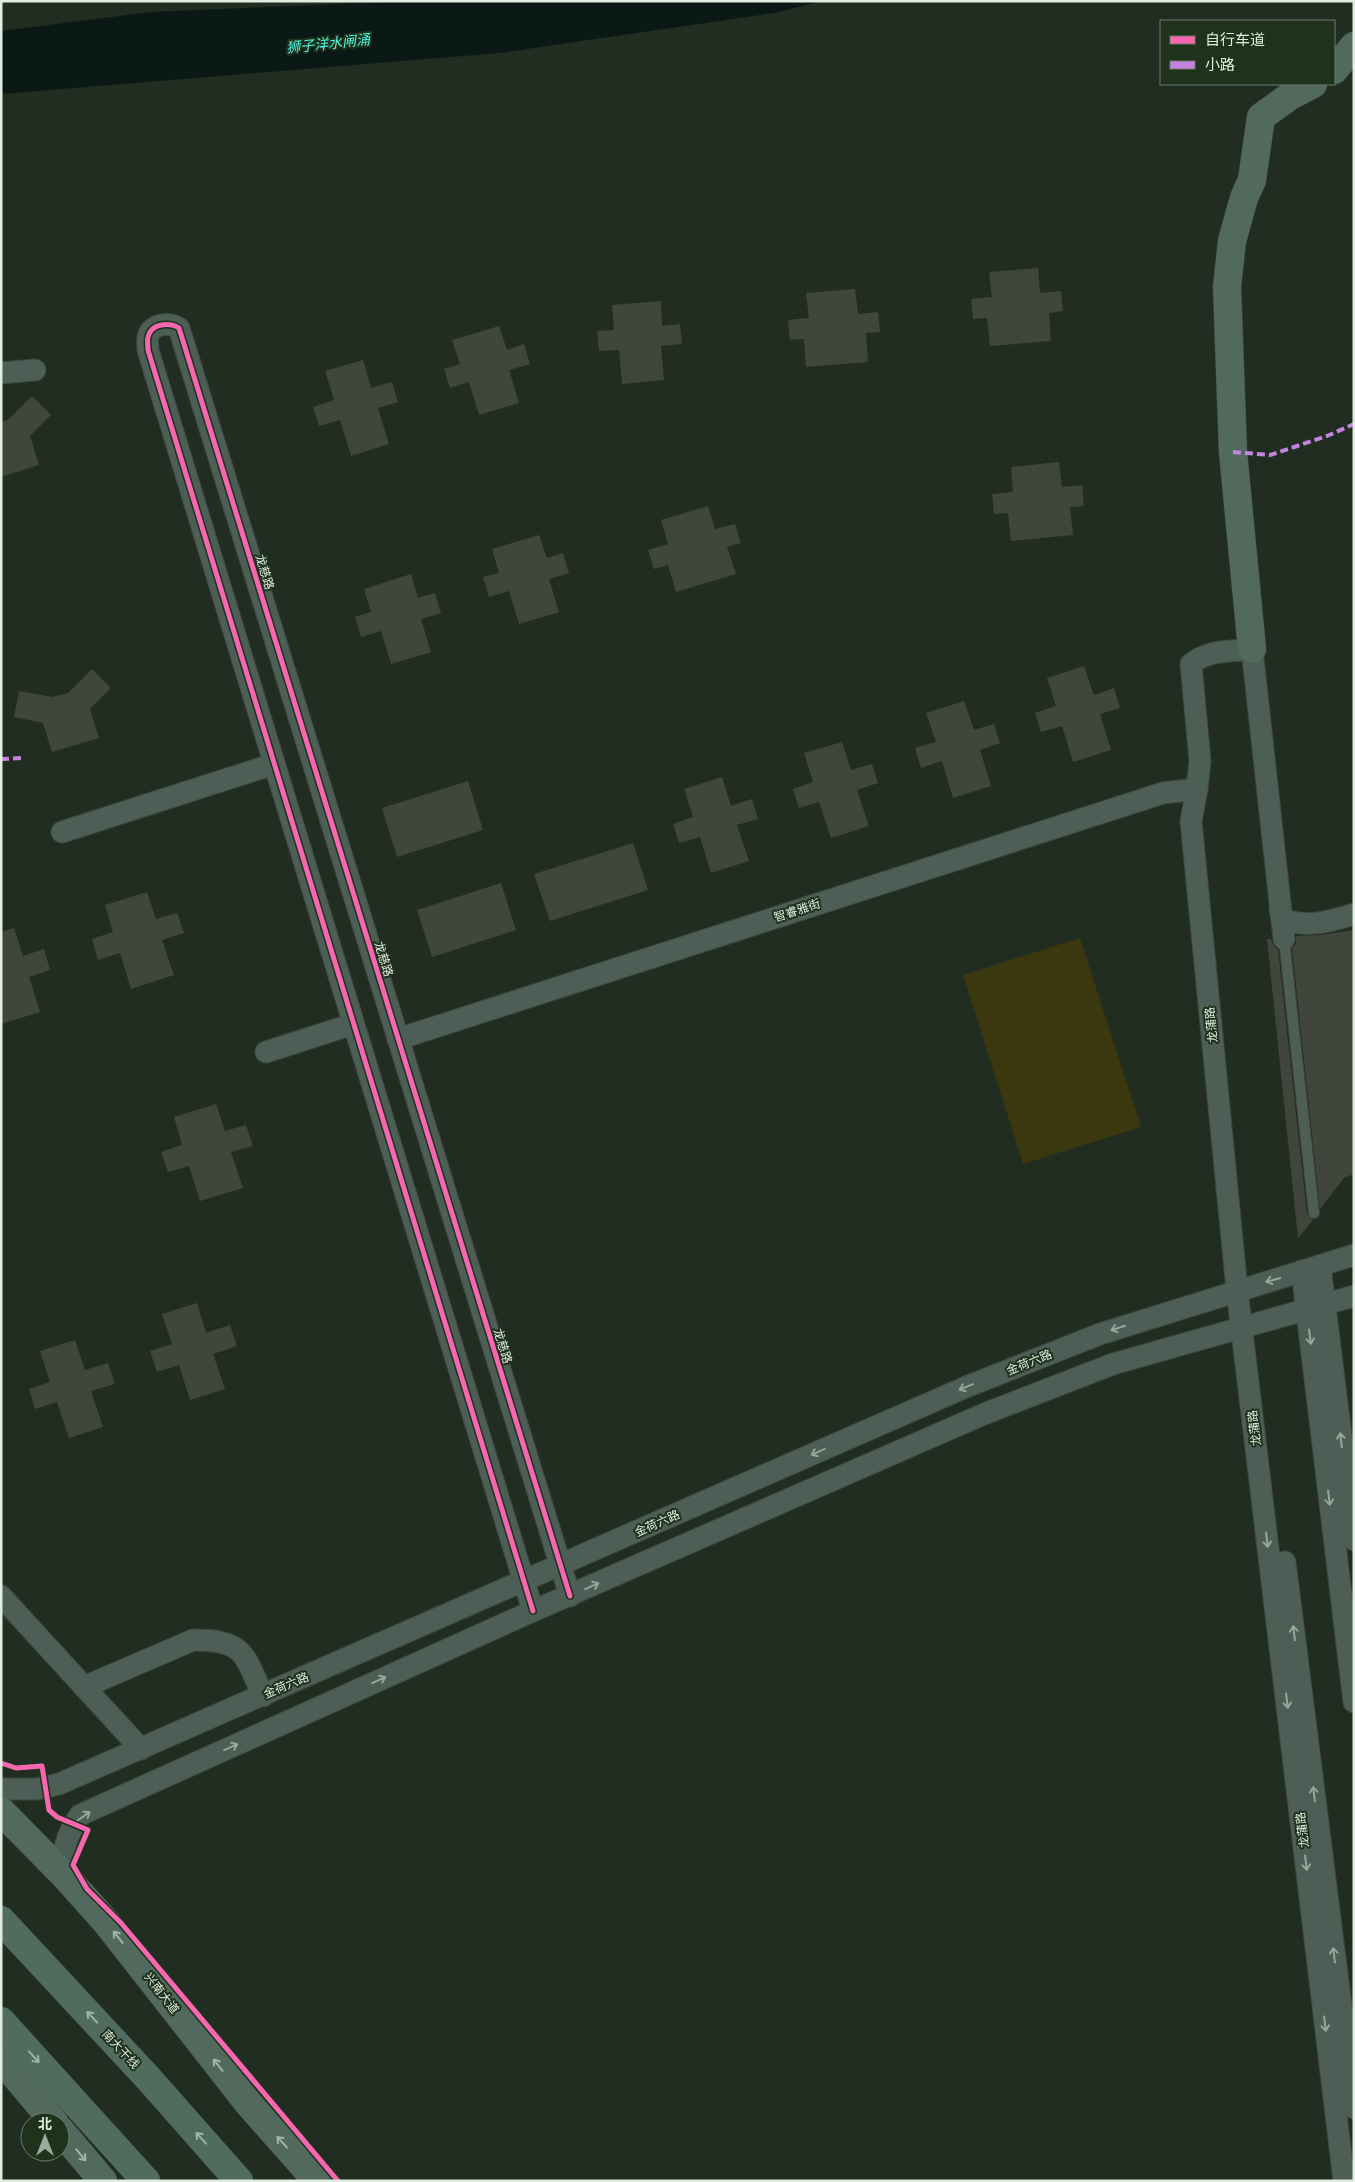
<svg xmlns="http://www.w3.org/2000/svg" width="1355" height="2182" font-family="'Noto Serif','Noto Sans SC',serif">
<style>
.green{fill:#3b370e}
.water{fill:#0b1916}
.building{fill:#40463b}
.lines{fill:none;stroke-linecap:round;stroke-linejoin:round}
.lane-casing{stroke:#3e473d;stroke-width:12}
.street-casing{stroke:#3e473d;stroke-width:23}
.secondary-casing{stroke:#3e473d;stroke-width:29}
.highway-casing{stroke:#3e473d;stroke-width:29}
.lane{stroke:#4c5e56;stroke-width:10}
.street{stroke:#4c5e56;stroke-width:21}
.secondary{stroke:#52695e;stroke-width:28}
.highway{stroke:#4f6c5e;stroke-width:28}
.quiet{stroke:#c483df;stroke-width:4;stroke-dasharray:8 4;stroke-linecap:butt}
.cycleway-casing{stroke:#1e321c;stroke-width:8}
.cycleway{stroke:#f766af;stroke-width:5}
.oneway{stroke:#96a69b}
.oneway2{stroke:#a1b2a6}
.oneway3{stroke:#9fb3a6}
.labels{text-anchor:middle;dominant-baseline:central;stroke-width:4;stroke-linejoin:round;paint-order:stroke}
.street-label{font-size:12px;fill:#e1ede0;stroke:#1e321c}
.water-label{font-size:14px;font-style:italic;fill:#54f4e2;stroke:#1e321c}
</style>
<rect width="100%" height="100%" fill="#222d21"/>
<polygon class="green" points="1080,938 1141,1127 1023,1164 963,975"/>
<polygon class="water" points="408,1 822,1 774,13 500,53 1,94 1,31 151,12"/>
<g class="building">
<polygon points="1038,268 1040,293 1061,291 1063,311 1049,313 1051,341 990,346 987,318 973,319 971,299 992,297 989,272"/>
<polygon points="855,289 858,314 878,312 880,332 866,333 868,362 806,367 804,339 790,340 788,320 809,318 806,293"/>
<polygon points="661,301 662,326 680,324 682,344 661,346 664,380 622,384 619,350 599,351 597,331 614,330 612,305"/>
<polygon points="499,326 507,350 524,344 530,364 509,370 519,403 479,415 469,382 450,388 444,369 460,364 452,340"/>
<polygon points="363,360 371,388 392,382 398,402 378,408 389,444 351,456 340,420 319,426 313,407 334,400 325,371"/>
<polygon points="32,396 51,415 30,436 39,465 1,477 1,422 8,420"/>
<polygon points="1059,462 1062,487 1082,485 1084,506 1070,507 1073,535 1011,541 1008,513 994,514 992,494 1013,492 1011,467"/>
<polygon points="708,506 715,529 735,524 741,543 727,547 736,574 676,592 668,565 654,569 648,550 668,544 661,520"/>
<polygon points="539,535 547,558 563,553 569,573 549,579 559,612 519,624 509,591 489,597 483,577 499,573 492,549"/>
<polygon points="411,574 418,598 435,593 441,613 421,619 431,652 391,664 381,631 361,637 355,617 371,612 364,589"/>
<polygon points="1084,666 1094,695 1114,688 1120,708 1100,714 1111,750 1073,762 1062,726 1041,732 1035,713 1056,706 1047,678"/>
<polygon points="92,669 111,688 90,709 99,738 52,752 43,723 14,717 19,691 52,697 68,693"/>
<polygon points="964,701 974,730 994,724 1000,743 980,750 991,786 953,798 942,761 921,768 915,748 936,742 926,713"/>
<polygon points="842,742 851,770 872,764 878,783 857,790 869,826 831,838 819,802 799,808 793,789 813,782 804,753"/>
<polygon points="722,777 731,806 752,799 758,819 737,825 749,861 711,873 700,837 679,843 673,824 693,817 684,789"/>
<polygon points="468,781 483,830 397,857 382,808"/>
<polygon points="633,843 648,890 550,921 534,874"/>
<polygon points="501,883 516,930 432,957 417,910"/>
<polygon points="147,892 156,919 177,913 184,933 162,940 174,975 131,989 120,953 98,960 92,939 113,932 105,905"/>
<polygon points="14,928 23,956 44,949 50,970 29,977 40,1012 1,1024 1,932"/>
<polygon points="1354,930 1354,1174 1344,1178 1320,1209 1292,948 1296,944 1296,936 1320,935"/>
<polygon points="1267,939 1271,939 1274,946 1278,950 1307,1214 1313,1220 1298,1238"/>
<polygon points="216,1104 225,1131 246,1125 253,1146 231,1152 243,1188 200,1201 189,1166 168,1172 161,1152 182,1145 174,1117"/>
<polygon points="197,1303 206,1333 230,1325 237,1346 213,1354 225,1389 190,1400 179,1365 157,1372 150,1351 172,1344 162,1314"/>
<polygon points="75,1340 85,1370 108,1363 115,1384 91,1391 103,1427 69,1438 57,1402 35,1409 29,1389 50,1382 40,1351"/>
</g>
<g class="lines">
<defs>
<polyline id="lane" points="1284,939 1314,1213"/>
<g id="street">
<polyline points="1,373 35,370"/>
<polyline points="62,832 274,764"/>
<path d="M1280,908L1282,919C1307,928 1329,922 1354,914"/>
<path d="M1284,939L1252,649C1230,652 1209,649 1191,664L1200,761L1197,789L1191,821L1237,1290L1344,2181"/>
<polyline points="398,1039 1163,793 1197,789"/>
<polyline points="266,1052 353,1024"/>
<polyline points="1320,1266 1354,1540"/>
<polyline points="1302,1271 1354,1702"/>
<polyline points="1285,1562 1354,2108"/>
<polyline points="1,1596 141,1749"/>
<path d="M533,1611L148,350C148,346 147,341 148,337C151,323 170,322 179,328L570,1596"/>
<path d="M84,1687L193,1640C244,1640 244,1653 263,1696"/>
<polyline points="1,1789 37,1789 59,1784 966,1387 1100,1334 1354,1255"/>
<path d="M64,1875C63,1849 65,1837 80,1815L533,1611L984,1414L1113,1364L1354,1296"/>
</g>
<g id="secondary">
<polyline points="1334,70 1354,46"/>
<polyline points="1252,649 1233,452 1227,287 1232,241 1244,198 1252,180 1261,117 1290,96 1313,84"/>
<polyline points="1,1811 64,1875 107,1923 248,2103 317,2181"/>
<polyline points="1,2059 54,2122"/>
<polyline points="60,2130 103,2181"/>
</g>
<g id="highway">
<polyline points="1,1920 148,2078 239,2181"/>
<polyline points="1,2021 146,2181"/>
</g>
</defs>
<use href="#lane" class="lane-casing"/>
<use href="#street" class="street-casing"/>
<use href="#secondary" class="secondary-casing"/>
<use href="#highway" class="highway-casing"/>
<use href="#lane" class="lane"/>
<use href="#street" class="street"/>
<use href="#secondary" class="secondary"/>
<use href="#highway" class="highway"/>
<g class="quiet">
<polyline points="1233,452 1270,455 1327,436 1354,424"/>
<polyline points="1,759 23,758"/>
</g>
<defs>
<g id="cycleway">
<path d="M533,1611L148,350C148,346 147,341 148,337C151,323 170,322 179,328L570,1596"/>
<polyline points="1,1763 16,1768 42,1766 49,1810 57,1817 88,1830 73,1865 87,1889 121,1923 338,2181"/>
</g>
</defs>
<use href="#cycleway" class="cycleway-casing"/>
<use href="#cycleway" class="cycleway"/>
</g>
<defs><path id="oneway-shaft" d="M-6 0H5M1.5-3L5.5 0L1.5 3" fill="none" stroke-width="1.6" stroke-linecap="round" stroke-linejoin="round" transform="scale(1.25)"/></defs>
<g class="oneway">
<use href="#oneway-shaft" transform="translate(1273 1280) rotate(164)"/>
<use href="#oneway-shaft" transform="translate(1118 1328) rotate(162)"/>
<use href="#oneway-shaft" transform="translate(1310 1337) rotate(83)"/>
<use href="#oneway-shaft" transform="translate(966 1387) rotate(157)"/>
<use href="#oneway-shaft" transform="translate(1341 1440) rotate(-97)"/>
<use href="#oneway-shaft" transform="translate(818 1452) rotate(156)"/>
<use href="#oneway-shaft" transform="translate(1329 1498) rotate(83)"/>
<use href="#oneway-shaft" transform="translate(1267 1540) rotate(83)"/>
<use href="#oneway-shaft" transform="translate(592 1586) rotate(-24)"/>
<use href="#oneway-shaft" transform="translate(1294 1633) rotate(-97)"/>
<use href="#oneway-shaft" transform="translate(379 1680) rotate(-24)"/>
<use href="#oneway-shaft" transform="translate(1287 1701) rotate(83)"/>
<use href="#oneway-shaft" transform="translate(231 1747) rotate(-24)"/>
<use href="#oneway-shaft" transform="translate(1314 1794) rotate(-97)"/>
<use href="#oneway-shaft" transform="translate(84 1816) rotate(-35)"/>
<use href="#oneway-shaft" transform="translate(1306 1863) rotate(83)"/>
<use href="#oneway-shaft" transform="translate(1334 1955) rotate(-97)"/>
<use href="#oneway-shaft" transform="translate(1325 2024) rotate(83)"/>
</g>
<g class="oneway2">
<use href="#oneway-shaft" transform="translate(118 1937) rotate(-128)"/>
<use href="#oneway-shaft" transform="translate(218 2065) rotate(-128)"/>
<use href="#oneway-shaft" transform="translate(282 2142) rotate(-132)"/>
<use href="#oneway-shaft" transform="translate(81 2155) rotate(50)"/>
</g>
<g class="oneway3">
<use href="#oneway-shaft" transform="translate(92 2017) rotate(-133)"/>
<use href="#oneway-shaft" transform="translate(34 2057) rotate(48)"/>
<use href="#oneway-shaft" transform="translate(201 2138) rotate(-132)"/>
</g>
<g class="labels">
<g class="street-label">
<text transform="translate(265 572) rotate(73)">龙慈路</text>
<text transform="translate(797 910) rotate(-18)">智睿雅街</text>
<text transform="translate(384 959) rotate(73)">龙慈路</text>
<text transform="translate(1211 1025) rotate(-96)">龙蒲路</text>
<text transform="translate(503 1346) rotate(73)">龙慈路</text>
<text transform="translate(1029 1362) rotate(-22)">金荷六路</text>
<text transform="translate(1254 1428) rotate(-97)">龙蒲路</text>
<text transform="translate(657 1523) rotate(-24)">金荷六路</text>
<text transform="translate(286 1685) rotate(-23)">金荷六路</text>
<text transform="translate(1302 1830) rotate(-97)">龙蒲路</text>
<text transform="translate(162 1993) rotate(52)">兴南大道</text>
<text transform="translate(121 2049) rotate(47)">南大干线</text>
</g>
<g class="water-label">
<text transform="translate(328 43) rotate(-6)">狮子洋水闸涌</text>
</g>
</g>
<rect width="1355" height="2182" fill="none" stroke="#e1ede0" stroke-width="5"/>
<rect x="1160" y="20" width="175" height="65" fill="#1e321c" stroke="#6c7d6a"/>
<rect x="1170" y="36" width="25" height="8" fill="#f766af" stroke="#6c7d6a"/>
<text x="1205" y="45" font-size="15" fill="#e1ede0">自行车道</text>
<rect x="1170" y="61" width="25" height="8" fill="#c483df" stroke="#6c7d6a"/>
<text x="1205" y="70" font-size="15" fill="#e1ede0">小路</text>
<g transform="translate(45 2137)"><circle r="24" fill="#1e321c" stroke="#6c7d6a"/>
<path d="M0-4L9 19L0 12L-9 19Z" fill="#9eaa9d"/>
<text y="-8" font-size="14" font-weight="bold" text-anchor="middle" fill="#e1ede0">北</text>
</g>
</svg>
